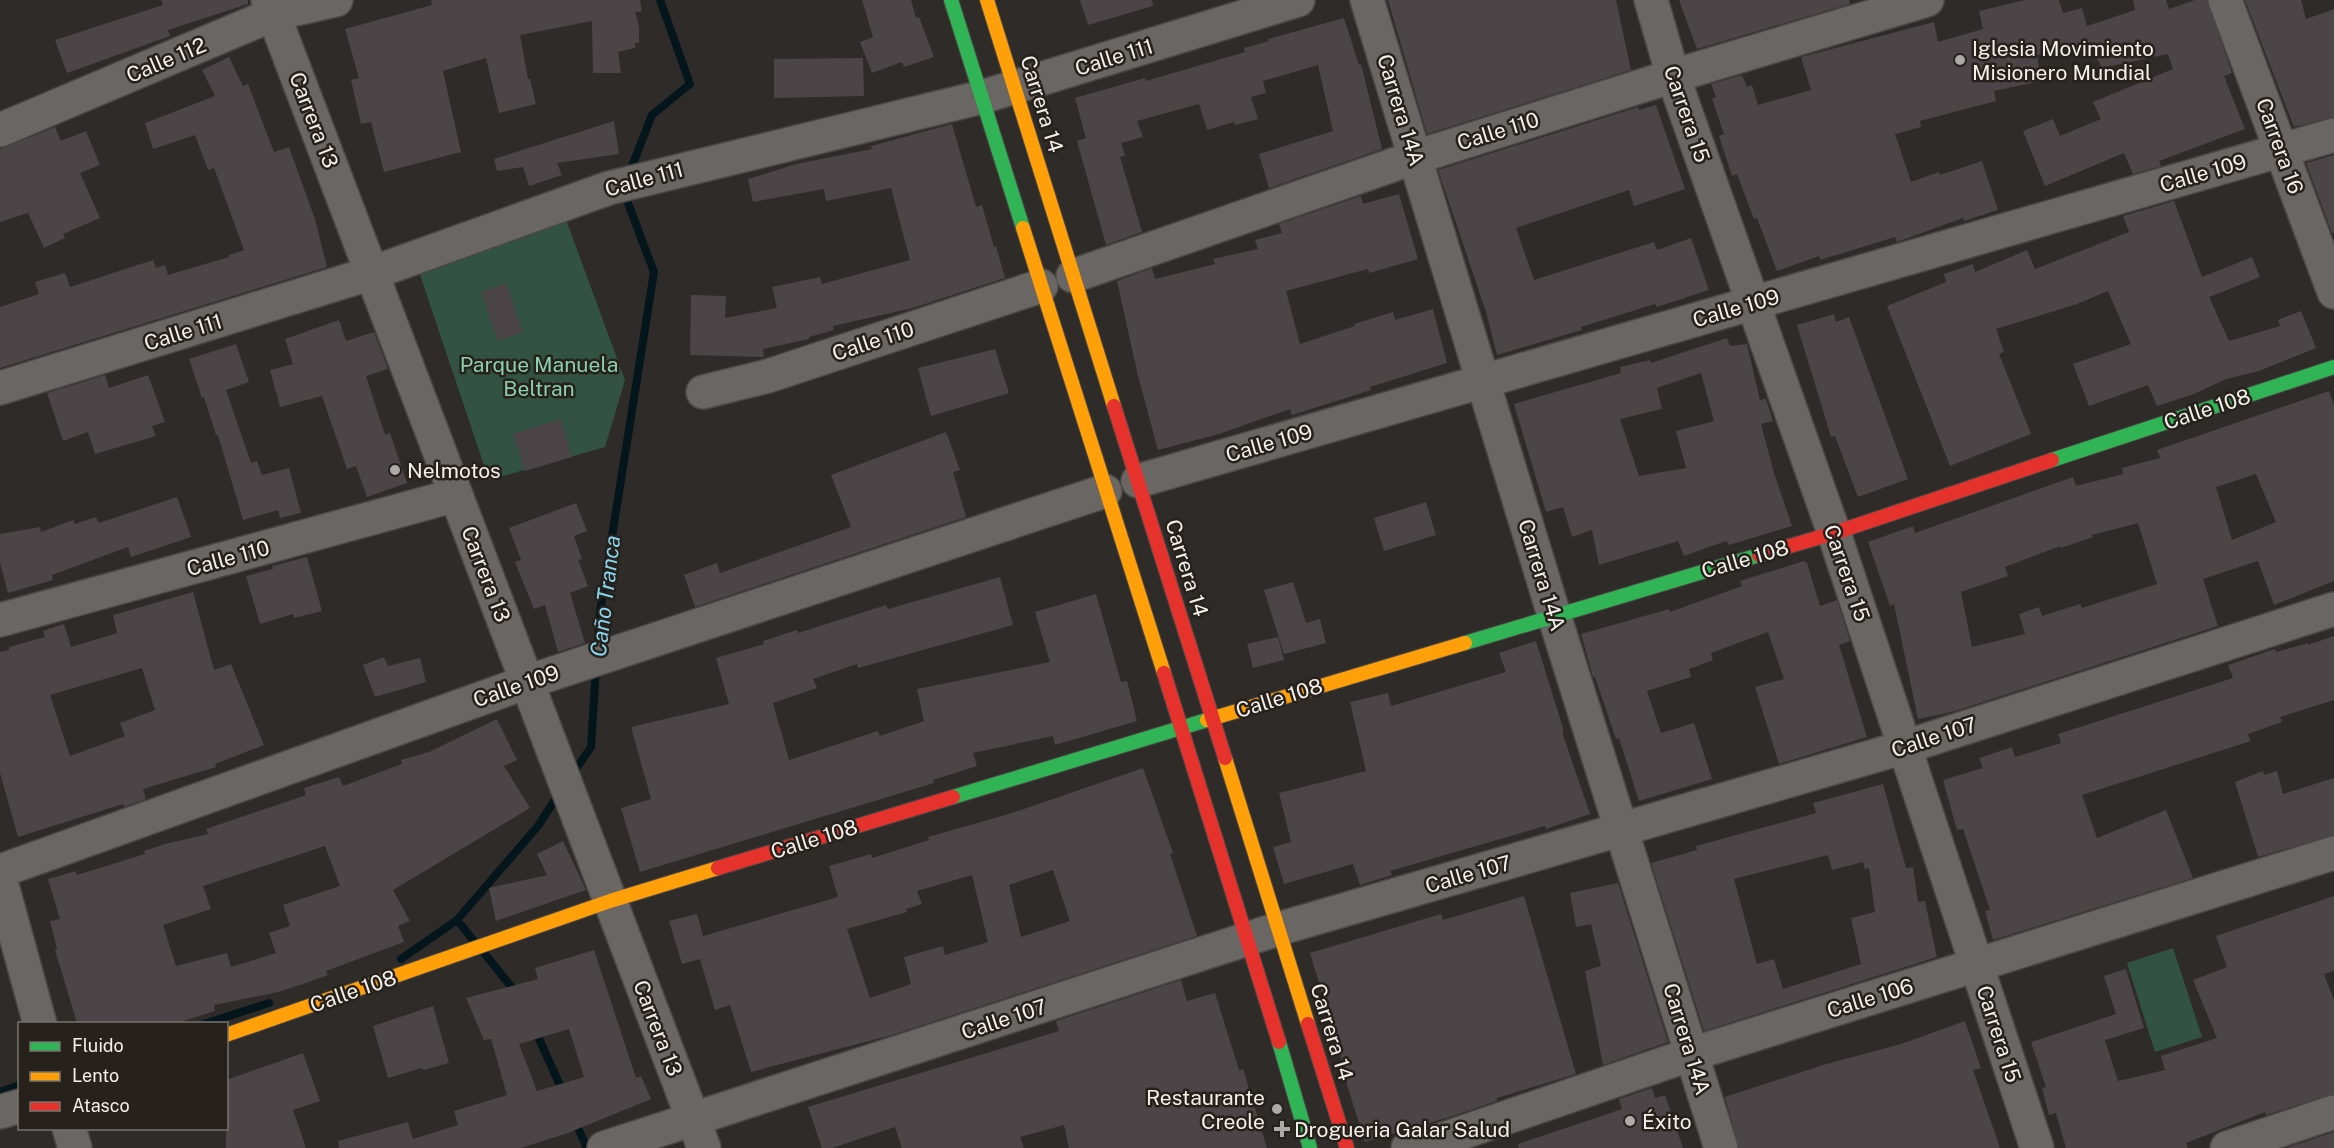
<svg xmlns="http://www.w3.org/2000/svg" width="2334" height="1148" font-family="'Public Sans',sans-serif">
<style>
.green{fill:#325343}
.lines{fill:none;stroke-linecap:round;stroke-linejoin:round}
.stream{stroke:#04161c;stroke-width:8}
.building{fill:#4c4548;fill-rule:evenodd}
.street-casing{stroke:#4a4845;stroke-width:36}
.fast-casing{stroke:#4a4845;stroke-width:16}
.slow-casing{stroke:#4a4845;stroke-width:16}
.jam-casing{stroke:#4a4845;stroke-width:16}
.street{stroke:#696664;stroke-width:33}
.fast{stroke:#30b455;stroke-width:14}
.slow{stroke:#ff9f0a;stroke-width:14}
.jam{stroke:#e5322d;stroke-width:14}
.poi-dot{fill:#aeaaa7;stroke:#27211c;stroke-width:2}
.labels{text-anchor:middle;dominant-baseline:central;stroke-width:5;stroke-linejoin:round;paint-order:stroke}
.poi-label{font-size:21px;fill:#f3efeb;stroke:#27211c;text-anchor:start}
.street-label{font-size:21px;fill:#f3efeb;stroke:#27211c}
.park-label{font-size:21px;fill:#8ad0ad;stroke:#27211c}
.water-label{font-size:22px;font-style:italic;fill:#86d6ef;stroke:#27211c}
</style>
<rect width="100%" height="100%" fill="#2e2b28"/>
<g class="green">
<polygon points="565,217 625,380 605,447 489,480 417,266"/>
<polygon points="2173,948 2202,1037 2155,1052 2127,963"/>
</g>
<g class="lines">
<g class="stream">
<polyline points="628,176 652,115 690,84 660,0"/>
<polyline points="597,651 600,612 654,272 623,190"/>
<polyline points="571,776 591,747 596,667"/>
<polyline points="474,941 457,920 538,826 560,792"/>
<polyline points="484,953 518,995"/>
<polyline points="401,959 457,920"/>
<polyline points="204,1024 269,1003"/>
<polyline points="535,1030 563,1092"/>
<polyline points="0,1092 20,1085"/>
<polyline points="575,1121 587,1148"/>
</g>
</g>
<g class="building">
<polygon points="161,0 248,0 248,4 168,30 170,36 67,73 55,40 163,5"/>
<polygon points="431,0 640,0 642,11 635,12 639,27 639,43 635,43 635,48 618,52 621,73 593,73 592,21 520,35 528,79 530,79 536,104 499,113 486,58 443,71 461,152 384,172 371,122 361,124 351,80 359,78 345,29 432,5"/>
<polygon points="862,0 911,0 916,18 919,17 934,57 904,67 902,62 872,73 860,42 873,37"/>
<polygon points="1080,0 1152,0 1153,6 1088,25"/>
<polygon points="1388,0 1616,0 1631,70 1427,134"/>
<polygon points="1679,0 1849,0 1850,4 1697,49"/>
<polygon points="2025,0 2059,0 2063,13 2082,8 2087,26 2135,10 2133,0 2166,0 2169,9 2195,0 2207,0 2232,73 2224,76 2245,129 2159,161 2161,166 2133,174 2124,153 2045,186 2023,131 2053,119 2060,136 2101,119 2093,102 2173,69 2168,54 2102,68 2090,45 2037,55 2041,81 1994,91 1996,101 1920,121 1921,127 1895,134 1911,182 1939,172 1940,175 1982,161 1998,210 1964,221 1963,218 1897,242 1895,237 1820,260 1819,256 1777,271 1757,218 1754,219 1737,174 1732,176 1719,136 1724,134 1712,99 1716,97 1711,84 1742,75 1747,87 1752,85 1758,105 1811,90 1801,57 1934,22 1938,42 1983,29 1979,11"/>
<polygon points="2245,0 2301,0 2306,19 2334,9 2334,117 2294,127"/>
<polygon points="1344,18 1359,65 1361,64 1382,149 1269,188 1259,154 1333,131 1318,65 1263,81 1266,93 1251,97 1258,119 1235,125 1234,122 1207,130 1199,104 1137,121 1143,137 1121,143 1125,156 1120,157 1142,232 1106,245 1077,141 1086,138 1075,98 1145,78 1146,81 1245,52 1244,48 1269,41 1268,39"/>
<polygon points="229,57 243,86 248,84 274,152 289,147 315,219 327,267 0,368 0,307 39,294 35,282 65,273 70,287 153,260 156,268 165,265 168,275 229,257 229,255 244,250 214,168 208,170 195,135 153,149 145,123 215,96 202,70"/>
<polygon points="863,58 864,96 774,98 774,59"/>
<polygon points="1656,105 1685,189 1634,206 1629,190 1516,228 1534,280 1654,242 1657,250 1691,238 1709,290 1657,307 1655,304 1581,327 1582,330 1497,355 1486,312 1438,170 1638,107 1639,110"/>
<polygon points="614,121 619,154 557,163 562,175 529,186 523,167 497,171 494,159"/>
<polygon points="952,124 976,207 982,205 994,247 996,246 1005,278 913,308 833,326 834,330 809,337 809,339 763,349 764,357 690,355 691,295 726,296 725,318 777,308 772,287 820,277 822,284 910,260 891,188 826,201 824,189 753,202 748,179 796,164 872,149 871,146"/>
<polygon points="55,127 61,141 86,131 100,165 80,173 100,218 63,234 65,238 44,248 28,213 0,222 0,149"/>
<polygon points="2334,155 2334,233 2332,233 2306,163"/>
<polygon points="1399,194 1418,259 1369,273 1368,269 1286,291 1300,344 1355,326 1354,324 1393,312 1395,320 1433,309 1447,363 1370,387 1371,390 1292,415 1290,409 1219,434 1158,450 1138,376 1117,281 1152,268 1155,279 1215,264 1213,259 1258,249 1255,240 1282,233 1279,224 1361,196 1363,204"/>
<polygon points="2174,201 2202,277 2252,257 2260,277 2209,297 2229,341 2280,326 2278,320 2301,311 2316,348 2259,371 2226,379 2194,394 2157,406 2148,385 2089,406 2073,364 2131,344 2108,291 2077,304 1996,329 2004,352 1999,354 2031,434 1950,466 1887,306 1946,282 1944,274 1973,264 1975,272 2027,250 2035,269 2129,232 2123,216"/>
<polygon points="506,283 523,332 498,341 481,292"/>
<polygon points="1834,314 1836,322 1849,317 1908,479 1858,497 1835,436 1831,437 1797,325"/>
<polygon points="339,320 346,341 374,332 388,369 366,376 385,435 390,433 407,483 367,497 356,466 347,469 322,396 280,407 270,370 293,364 285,339"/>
<path d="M1727,338L1730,346L1747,344L1760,400L1766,399L1773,421L1761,424L1774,473L1792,526L1729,545L1726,541L1684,556L1678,541L1599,565L1592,530L1572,537L1563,507L1546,512L1514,404L1621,373L1620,367L1650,360L1651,363ZM1701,373L1714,421L1676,431L1686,468L1639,476L1620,419L1662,409L1657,388Z"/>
<polygon points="236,344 249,382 226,390 251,463 257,461 262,475 289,468 301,513 280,518 278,510 243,520 218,435 216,435 204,397 202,398 189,359"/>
<polygon points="995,349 1009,393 931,416 918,368"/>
<polygon points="105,375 109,388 148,375 165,422 152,426 156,436 95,454 88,432 63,441 47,393"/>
<path d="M2329,391L2334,405V581L2274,605L2258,561L2203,579L2218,626L1952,712L1918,719L1894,604L1890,606L1868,542L1913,526L1915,533L2073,477L2076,486L2123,474L2122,468L2160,458L2157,450ZM2256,474L2276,522L2232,540L2216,487ZM2138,523L2157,584L2082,608L2080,604L2042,616L2039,607L2019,614L2025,634L1972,647L1961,592L2008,576L2005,567L2060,546L2061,548L2093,537L2092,535Z"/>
<polygon points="561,419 572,457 525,471 513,434"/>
<polygon points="946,432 960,470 953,472 966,517 695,607 684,575 717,563 720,573 851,527 831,475"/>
<polygon points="177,497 191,537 131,557 128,547 52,575 53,580 8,593 0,563 0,534 40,527 41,532 73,520 75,524 96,517 99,523"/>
<polygon points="1426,502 1436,535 1384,551 1374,518"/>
<polygon points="576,503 587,531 574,536 582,559 578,560 588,586 570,593 585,643 558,652 545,605 534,609 515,562 521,560 509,528"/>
<polygon points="307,557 322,611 294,618 293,614 260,624 246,576 273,569 272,566"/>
<polygon points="1804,561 1807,563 1820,606 1837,600 1850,641 1839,645 1867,737 1779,764 1755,687 1784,679 1768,632 1711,653 1713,660 1689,669 1691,677 1647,691 1661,733 1694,723 1712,779 1639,801 1619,738 1616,739 1595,677 1593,677 1581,634 1669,609 1670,612 1742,586 1740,581"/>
<polygon points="1000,577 1013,625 858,668 857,664 813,679 817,688 773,703 789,760 878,731 880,736 924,721 917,689 1050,662 1035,612 1096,594 1121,682 1127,681 1137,721 1055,745 1053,736 973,753 977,766 933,780 934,783 640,872 621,808 651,799 631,727 729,704 716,658 764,644 763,641 797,630 798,633 886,605 888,609"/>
<polygon points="1293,582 1306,623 1320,619 1326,643 1284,654 1264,590"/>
<path d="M193,592L214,670L231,664L264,745L215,764L216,767L143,789L146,799L124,807L123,804L18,837L0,773V652L9,650V647L45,637L43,631L64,624L71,647L117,633L113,615ZM142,668L155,710L120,723L125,736L70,756L50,695Z"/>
<polygon points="2334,636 2334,700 2280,717 2282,722 2248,734 2251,741 2082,795 2097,838 2166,810 2193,878 1993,940 1985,911 1990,910 1963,829 1957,830 1943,780 1983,768 1979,758 2012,747 2015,757 2061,743 2058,734 2233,678 2228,665 2275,649 2276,652 2308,643 2308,645"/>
<polygon points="1278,637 1284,660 1253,668 1247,644"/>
<polygon points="1536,641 1563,728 1563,735 1590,814 1546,829 1545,826 1390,871 1392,875 1360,885 1353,864 1284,884 1273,847 1291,842 1279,793 1366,771 1350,702 1388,693 1391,706 1506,672 1499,653"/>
<polygon points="384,657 388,666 420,658 426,682 375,697 363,665"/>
<path d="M497,719L517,760L504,766L530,808L393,890L410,921L398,926L404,942L326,971L328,975L303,984L278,992L214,1005L215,1011L177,1023H77L55,950L57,949L50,921L60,919L48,879L76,871L77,875L145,854L144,851L165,844L208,834L206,829L306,795L304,788L339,777L343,786L402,764L401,760L429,752ZM325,846L340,886L283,905L290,926L269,933L276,953L231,967L227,953L176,966L163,925L211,909L203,886Z"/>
<path d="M1143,768L1173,853L1170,854L1197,936L892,1035L751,1072L730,1005L715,1010L700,959L682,964L669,921L697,914L703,936L838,897L829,866L871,854L872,858L929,840L928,837L1012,813ZM1053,870L1070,921L1021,937L1009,885ZM972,875L988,942L945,955L943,946L904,957L911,984L870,998L847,929L907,912L906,909L922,904L917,891Z"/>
<polygon points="2263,771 2264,775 2277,771 2283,794 2334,778 2334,835 2258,857 2235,782"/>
<path d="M1883,784L1906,868L1913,867L1918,902L1925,901L1937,957L1704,1031L1651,863L1697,850L1696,846L1816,813L1813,803ZM1828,855L1832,870L1863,862L1865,869L1869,868L1875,912L1851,918L1861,964L1783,989L1774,959L1757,964L1734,879Z"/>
<polygon points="563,841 586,890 496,921 489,888 547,875 537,854"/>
<polygon points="1618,883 1668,1042 1603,1065 1585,971 1601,966 1591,924 1576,927 1570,893"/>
<polygon points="1524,896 1576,1074 1497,1098 1497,1101 1453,1116 1365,1142 1342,1069 1344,1068 1310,953 1441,914 1443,920"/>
<polygon points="2334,896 2334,971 2324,974 2334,1000 2334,1094 2266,1115 2265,1112 2186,1143 2188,1148 2066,1148 2056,1113 2049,1115 2042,1088 2046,1087 2031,1042 2116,1014 2104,976 2126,969 2144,1028 2105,1040 2118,1081 2165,1070 2161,1056 2217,1038 2193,980 2227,967 2216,936"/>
<path d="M594,950L636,1078L641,1076L651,1099L568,1133L521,1148H339L338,1141L408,1122L413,1139L458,1125L454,1111L507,1095L491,1039L484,1040L466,998L538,979L535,968ZM569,1029L584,1077L537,1091L519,1044Z"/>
<polygon points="1181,980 1187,1001 1215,993 1239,1070 1243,1069 1267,1148 1069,1148 1064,1125 1020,1137 1024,1148 902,1148 895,1127 832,1148 822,1148 808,1107 1059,1031 1056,1021"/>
<polygon points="433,1006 449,1063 423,1070 422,1068 388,1078 373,1026"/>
<polygon points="1965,1021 1981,1068 1973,1070 2000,1148 1739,1148 1725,1097 1823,1065 1901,1044"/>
<polygon points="303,1053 320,1101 293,1110 306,1148 226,1148 226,1080"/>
<polygon points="1652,1088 1655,1098 1665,1095 1683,1148 1519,1148 1518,1144 1622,1109 1619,1099"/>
<polygon points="2334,1132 2334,1148 2286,1148"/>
</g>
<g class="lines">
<defs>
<g id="street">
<polyline points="268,0 704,1148"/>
<polyline points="1367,0 1554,615 1721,1148"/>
<polyline points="1651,0 1673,76 1834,533 2037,1148"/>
<polyline points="2225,0 2334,292"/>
<polyline points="0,130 274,14 336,0"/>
<polyline points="1073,276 1416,157 1673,76 1927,0"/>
<polyline points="0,388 372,273 609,188 982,97 1298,0"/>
<polyline points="703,392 768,376 1041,286"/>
<polyline points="1138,481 2334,135"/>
<polyline points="0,620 456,495"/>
<polyline points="0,871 527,682 1105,491"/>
<polyline points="0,878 40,1024"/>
<polyline points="0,1112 20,1106"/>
<polyline points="69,1128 75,1148"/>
<polyline points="604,1148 1278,929 1905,747 2334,609"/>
<polyline points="1408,1148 1426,1145 1692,1054 2334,853"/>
<polyline points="2227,1148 2334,1112"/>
</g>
<g id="fast">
<polyline points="951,0 1023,228"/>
<polyline points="2052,460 2334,367"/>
<polyline points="1465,643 1759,555"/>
<polyline points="953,797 1207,720"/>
<polyline points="1279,1042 1310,1148"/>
</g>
<g id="slow">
<polyline points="987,0 1114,406"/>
<polyline points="1023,228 1164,673"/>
<polyline points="1207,720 1465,643"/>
<polyline points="1225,758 1308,1024"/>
<polyline points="226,1035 610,901 718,868"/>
</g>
<g id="jam">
<polyline points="1114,406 1225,758"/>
<polyline points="1759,555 1834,533 2052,460"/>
<polyline points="1164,673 1279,1042"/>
<polyline points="718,868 953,797"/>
<polyline points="1308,1024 1347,1148"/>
</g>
</defs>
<use href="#street" class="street-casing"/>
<use href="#fast" class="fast-casing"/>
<use href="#slow" class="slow-casing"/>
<use href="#jam" class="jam-casing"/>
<use href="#street" class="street"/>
<use href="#fast" class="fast"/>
<use href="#slow" class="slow"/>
<use href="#jam" class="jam"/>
</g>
<g class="poi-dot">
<circle cx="1960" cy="60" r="6"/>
<circle cx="395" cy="470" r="6"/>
<circle cx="1277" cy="1109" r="6"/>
<circle cx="1630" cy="1121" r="6"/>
<path d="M1279 1120h6v6h6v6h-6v6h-6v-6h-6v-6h6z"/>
</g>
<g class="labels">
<g class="poi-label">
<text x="1972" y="48">Iglesia Movimiento<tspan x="1972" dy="24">Misionero Mundial</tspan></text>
<text x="407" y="470">Nelmotos</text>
<text x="1265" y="1097" text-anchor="end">Restaurante<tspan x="1265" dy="24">Creole</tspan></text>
<text x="1642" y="1121">Éxito</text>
<text x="1294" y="1129">Drogueria Galar Salud</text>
</g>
<g class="street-label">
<text transform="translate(1114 57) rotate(-17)">Calle 111</text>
<text transform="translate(166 60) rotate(-23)">Calle 112</text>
<text transform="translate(1042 104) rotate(73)">Carrera 14</text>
<text transform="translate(1401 110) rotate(73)">Carrera 14A</text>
<text transform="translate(1687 114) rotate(71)">Carrera 15</text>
<text transform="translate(314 120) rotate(69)">Carrera 13</text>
<text transform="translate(1498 131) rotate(-17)">Calle 110</text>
<text transform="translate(2280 146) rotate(70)">Carrera 16</text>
<text transform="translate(2203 173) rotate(-16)">Calle 109</text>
<text transform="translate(644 179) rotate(-15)">Calle 111</text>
<text transform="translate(1736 308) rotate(-16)">Calle 109</text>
<text transform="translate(183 332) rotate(-17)">Calle 111</text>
<text transform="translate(873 341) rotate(-18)">Calle 110</text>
<text transform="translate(2207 409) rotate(-18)">Calle 108</text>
<text transform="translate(1269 443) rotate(-16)">Calle 109</text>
<text transform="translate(228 558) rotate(-15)">Calle 110</text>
<text transform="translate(1745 559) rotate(-16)">Calle 108</text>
<text transform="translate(1187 568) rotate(73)">Carrera 14</text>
<text transform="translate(1847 573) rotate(71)">Carrera 15</text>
<text transform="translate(486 574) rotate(69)">Carrera 13</text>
<text transform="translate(1542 575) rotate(73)">Carrera 14A</text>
<text transform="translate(516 686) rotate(-19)">Calle 109</text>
<text transform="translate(1279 698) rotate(-17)">Calle 108</text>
<text transform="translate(1934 737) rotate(-18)">Calle 107</text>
<text transform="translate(814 839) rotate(-17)">Calle 108</text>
<text transform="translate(1468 874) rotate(-16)">Calle 107</text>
<text transform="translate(353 991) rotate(-19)">Calle 108</text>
<text transform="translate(1870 998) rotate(-17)">Calle 106</text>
<text transform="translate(1004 1019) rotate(-18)">Calle 107</text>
<text transform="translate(658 1028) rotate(69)">Carrera 13</text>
<text transform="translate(1332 1032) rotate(73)">Carrera 14</text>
<text transform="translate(1999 1034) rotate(72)">Carrera 15</text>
<text transform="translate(1687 1039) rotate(73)">Carrera 14A</text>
</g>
<g class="park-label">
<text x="539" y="364">Parque Manuela<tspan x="539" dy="24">Beltran</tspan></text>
</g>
<g class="water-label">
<text transform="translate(605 596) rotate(-83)">Caño Tranca</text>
</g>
</g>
<rect x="18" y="1022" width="210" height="108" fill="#27211c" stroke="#79736f" stroke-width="1.5"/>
<rect x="30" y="1042" width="30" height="9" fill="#30b455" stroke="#79736f" stroke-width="1.5"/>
<text x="72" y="1052" font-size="18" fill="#f3efeb">Fluido</text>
<rect x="30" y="1072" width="30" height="9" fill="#ff9f0a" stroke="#79736f" stroke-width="1.5"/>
<text x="72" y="1082" font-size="18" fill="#f3efeb">Lento</text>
<rect x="30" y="1102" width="30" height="9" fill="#e5322d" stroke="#79736f" stroke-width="1.5"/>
<text x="72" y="1112" font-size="18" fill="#f3efeb">Atasco</text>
</svg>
